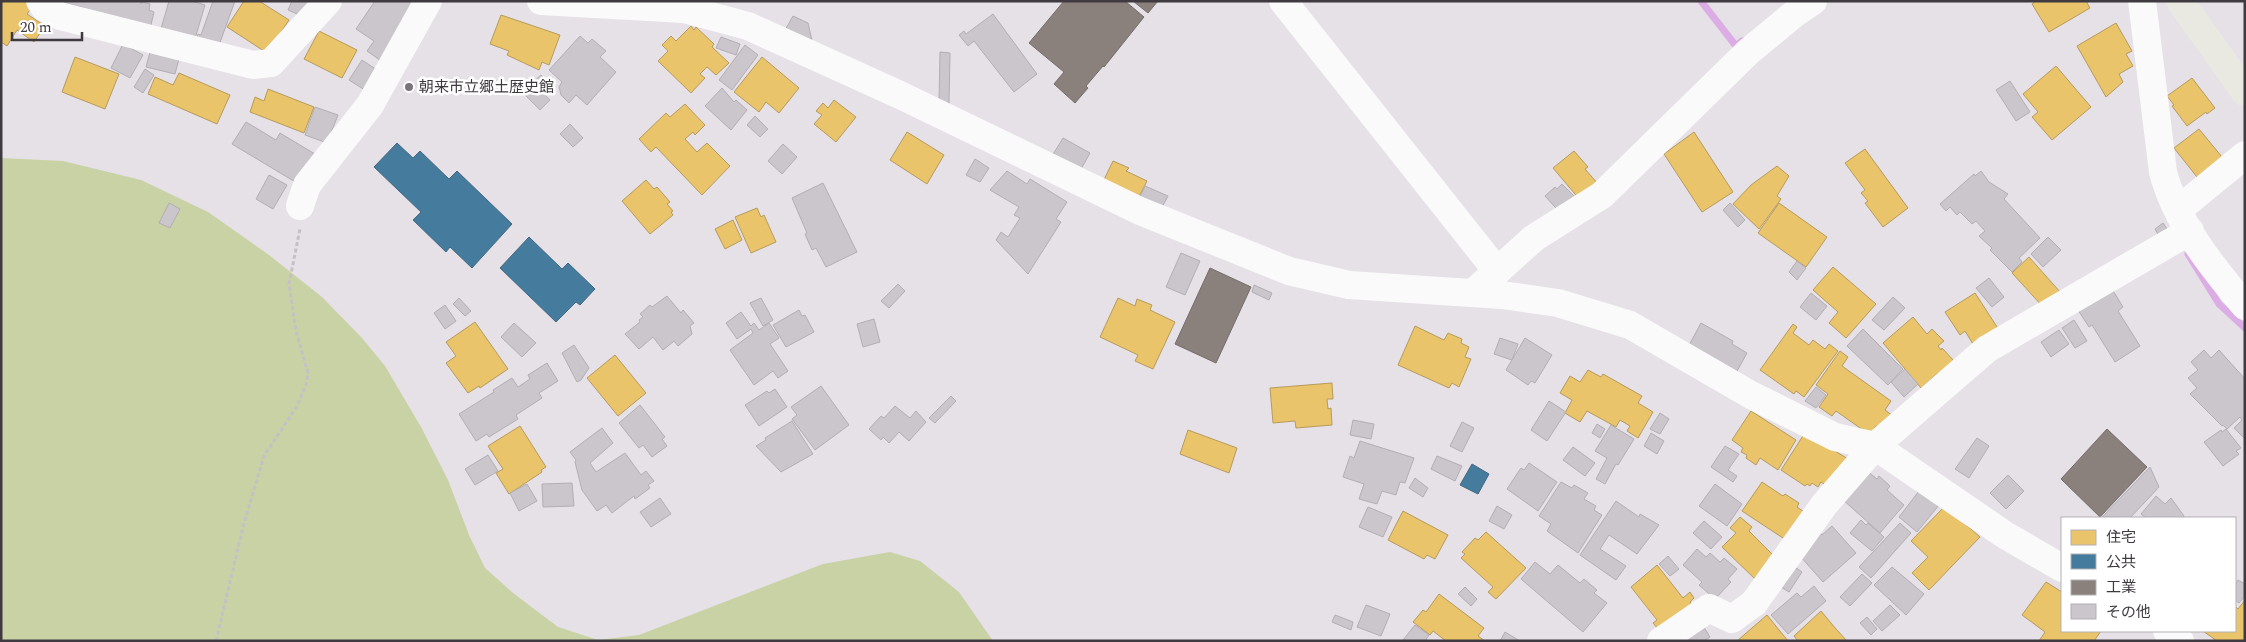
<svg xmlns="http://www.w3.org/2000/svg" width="2246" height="642" font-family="Spectral,'Noto Sans JP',serif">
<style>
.green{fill:#c8d2a5}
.homes{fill:#e9c46a;stroke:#b69b5d}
.public{fill:#457b9d;stroke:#436881}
.industry{fill:#8a817c;stroke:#746c6a}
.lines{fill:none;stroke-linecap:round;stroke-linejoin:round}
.stream{stroke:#dcace4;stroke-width:7}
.building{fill:#cac6cc;stroke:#b2aeb3}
.path{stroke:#c3c1c4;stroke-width:3;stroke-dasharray:4 2.5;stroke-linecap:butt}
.minor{stroke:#fbfafb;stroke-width:28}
.major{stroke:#e9e9e2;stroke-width:28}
.poi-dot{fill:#79747a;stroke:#fff;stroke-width:2}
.labels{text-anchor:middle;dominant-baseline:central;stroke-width:5;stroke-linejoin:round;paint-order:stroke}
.poi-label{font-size:15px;fill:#3f3a40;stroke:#fff;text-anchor:start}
</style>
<rect width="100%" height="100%" fill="#e6e0e7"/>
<polygon class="green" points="1,158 63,161 141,180 208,212 269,255 322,297 362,338 385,366 421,427 448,480 469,535 485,568 513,593 558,627 598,640 639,635 823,564 890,552 920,561 959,592 993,641 1,641"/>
<g class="homes">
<polygon points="1,1 26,1 33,6 27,14 45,26 34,42 17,30 7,46 1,42"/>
<polygon points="244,1 259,1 289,20 267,53 227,27"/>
<polygon points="2036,1 2086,1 2090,8 2049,32 2032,4"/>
<polygon points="501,15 560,35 549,65 542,62 539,70 507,55 509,51 490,44"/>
<polygon points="2116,23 2132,51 2126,54 2133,66 2119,74 2123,82 2106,97 2077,46"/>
<polygon points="691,26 694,30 696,27 714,44 712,47 729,63 716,75 707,67 700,74 705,78 691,93 658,61 668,51 662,45 671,36 676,41"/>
<polygon points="319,31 357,50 342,78 304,59"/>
<polygon points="75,57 119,74 105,109 62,92"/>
<polygon points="762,57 799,88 779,113 766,102 759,112 734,92"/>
<polygon points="2056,66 2091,107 2052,140 2032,117 2038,112 2023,94"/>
<polygon points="179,73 230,95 217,124 148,94 155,77 173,85"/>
<polygon points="2192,78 2215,108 2207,114 2206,112 2187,126 2172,106 2174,105 2167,96"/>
<polygon points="268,89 314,107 304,133 250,112 255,97 264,101"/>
<polygon points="834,100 856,117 836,142 814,124 822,115 816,111 823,103 828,108"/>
<polygon points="685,104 705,125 695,135 693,132 685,139 697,152 707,143 730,166 702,195 656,147 651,152 639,139 666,113 670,117"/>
<polygon points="2199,129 2222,157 2197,177 2174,148"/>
<polygon points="907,132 944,155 927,184 890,160"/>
<polygon points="1694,132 1733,192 1702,212 1664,154"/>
<polygon points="1865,149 1908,208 1883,227 1865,203 1868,201 1861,193 1865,190 1845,163"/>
<polygon points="1574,151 1588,167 1585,169 1598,184 1580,200 1553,168"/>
<polygon points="1113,161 1129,168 1126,171 1147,181 1137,201 1102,184"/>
<polygon points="1777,166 1789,176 1777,196 1781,199 1759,229 1733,204 1751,185"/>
<polygon points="646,180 654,189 657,187 670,202 667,204 673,211 671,212 673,215 650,234 622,201"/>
<polygon points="1779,203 1827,237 1806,267 1758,233"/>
<polygon points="757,208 761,217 764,215 776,242 751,253 735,217"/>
<polygon points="733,220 742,240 725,249 715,229"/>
<polygon points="2029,257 2061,293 2044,308 2012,273"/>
<polygon points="1833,267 1876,304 1846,338 1829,323 1838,312 1813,290"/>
<polygon points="1975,293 2001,333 1976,349 1965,331 1960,335 1945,312"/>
<polygon points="1118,298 1135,306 1137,299 1152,305 1150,310 1175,322 1153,369 1135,361 1138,355 1100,337"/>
<polygon points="1913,317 1927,334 1932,329 1944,341 1938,346 1941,350 1942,348 1955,362 1940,375 1938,373 1921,388 1883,343"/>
<polygon points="475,322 508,369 480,388 479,386 468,393 446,363 456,356 446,342"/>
<polygon points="1793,324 1797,327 1793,333 1809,345 1813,340 1825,349 1829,344 1838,351 1804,397 1796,391 1794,394 1760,370"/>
<polygon points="1415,326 1444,340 1448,333 1462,339 1461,343 1469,347 1465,357 1471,359 1459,387 1452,383 1449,388 1398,365"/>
<polygon points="1840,351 1848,357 1842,366 1891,401 1885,410 1893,416 1882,430 1876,426 1870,435 1836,411 1832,416 1819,407 1828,394 1816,385"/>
<polygon points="615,355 646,393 618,416 587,378"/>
<polygon points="1588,370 1601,377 1603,374 1642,396 1638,403 1653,412 1638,438 1627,431 1630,426 1620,420 1616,427 1587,411 1580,422 1565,413 1572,400 1560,393 1570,376 1580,382"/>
<polygon points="1332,383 1333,399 1327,399 1328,409 1331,408 1332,425 1296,428 1295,421 1273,423 1270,388"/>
<polygon points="1751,411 1796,440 1778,470 1760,458 1756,465 1746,458 1747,455 1741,452 1743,448 1732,440"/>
<polygon points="520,426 546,467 541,470 542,472 509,494 496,473 503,469 488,446"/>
<polygon points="1808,428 1819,441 1848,459 1829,487 1821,482 1818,487 1812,483 1810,486 1807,484 1805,486 1781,470"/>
<polygon points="1188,430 1237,448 1229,473 1180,454"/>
<polygon points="1762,482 1783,496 1785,494 1799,503 1797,507 1807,514 1789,542 1742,511"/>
<polygon points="1945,506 1980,537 1929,590 1912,573 1928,557 1911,541"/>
<polygon points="1403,511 1448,535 1435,559 1427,555 1424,559 1388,540"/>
<polygon points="1740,517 1752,527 1749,531 1777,559 1756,580 1722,547 1736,533 1730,528"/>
<polygon points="1486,532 1526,568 1496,599 1488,592 1493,587 1461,558 1465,554 1462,552 1475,538 1478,540"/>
<polygon points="1657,565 1683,598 1690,592 1694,598 1690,602 1693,606 1658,629 1653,623 1657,620 1631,587"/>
<polygon points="2046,582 2062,592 2062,631 2101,631 2094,641 2039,641 2045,632 2022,615"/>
<polygon points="1439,594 1484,628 1478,636 1485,641 1446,641 1433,631 1430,635 1413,622 1423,610 1426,612"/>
<polygon points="2245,600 2245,641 2217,641 2203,631 2235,631 2235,606 2238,609"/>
<polygon points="1821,611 1836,629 1847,641 1798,641 1794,636"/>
<polygon points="1767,615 1788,641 1737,641"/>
</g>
<g class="public">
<polygon points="397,143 413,158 420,151 449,179 457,171 512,224 472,268 450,247 446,252 413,220 421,212 374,167"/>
<polygon points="529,237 562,269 568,263 595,289 580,305 576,302 556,322 500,268"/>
<polygon points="1472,464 1489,474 1478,494 1460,485"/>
</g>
<g class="industry">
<polygon points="1064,1 1125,1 1144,17 1104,67 1103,66 1086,86 1088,88 1075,103 1054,84 1064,72 1029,43"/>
<polygon points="1133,1 1158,1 1148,13"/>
<polygon points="1210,268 1251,287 1216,363 1175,344"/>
<polygon points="2107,429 2147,467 2100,517 2061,479"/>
</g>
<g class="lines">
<g class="stream">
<polyline points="1701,1 1736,46 1742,41"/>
<polyline points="2188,254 2219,304 2245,328"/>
</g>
</g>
<g class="building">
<polygon points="57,1 141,1 141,4 142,2 150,4 149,10 154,12 150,29 83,14 85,8"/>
<polygon points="169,1 192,1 205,5 194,42 160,32"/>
<polygon points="213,1 235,1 218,48 196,41 198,34 201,35"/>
<polygon points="292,1 314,1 304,17 288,10"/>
<polygon points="375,1 415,1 384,63 367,51 374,41 356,29"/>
<polygon points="993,14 1037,74 1014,92 974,41 968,46 959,35 964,31 966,34"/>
<polygon points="793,16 808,23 813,45 784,32"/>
<polygon points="580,36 588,43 592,39 606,51 600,57 616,72 587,105 576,95 569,103 561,95 559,87 562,82 549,70"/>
<polygon points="721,37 740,44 736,55 716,48"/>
<polygon points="123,44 143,55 130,78 111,68"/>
<polygon points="745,45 758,55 732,90 719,80"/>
<polygon points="150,52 179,59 175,74 146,67"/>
<polygon points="940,52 950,53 949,104 939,103"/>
<polygon points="362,60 380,72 368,92 349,80"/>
<polygon points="145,69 154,75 143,93 134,87"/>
<polygon points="541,75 552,86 544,94 550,100 540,110 522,92"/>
<polygon points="2010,81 2030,112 2016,121 1996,90"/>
<polygon points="722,88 734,102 736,100 747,110 731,130 705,106"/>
<polygon points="315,107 338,115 327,143 305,135"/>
<polygon points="755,116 768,129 760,137 747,125"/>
<polygon points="246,122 276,140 280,133 315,154 297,183 232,144"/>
<polygon points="570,124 583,138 573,147 560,134"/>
<polygon points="1063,138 1090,153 1080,171 1052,156"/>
<polygon points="783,144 797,157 782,174 768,161"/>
<polygon points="975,159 989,168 980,182 966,175"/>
<polygon points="1007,171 1027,184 1030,179 1067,202 1056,219 1061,222 1028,274 996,240 1001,232 1008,237 1020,218 1014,215 1019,207 990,190"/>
<polygon points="1981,171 1989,182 2008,194 2004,199 2040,238 2019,258 2022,262 2012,272 1990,250 1992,248 1979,236 1985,231 1976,221 1972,224 1960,212 1957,215 1950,207 1946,211 1940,204 1974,174 1975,176"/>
<polygon points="269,175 287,185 273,209 256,199"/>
<polygon points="823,183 857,252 826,267 816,248 812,250 805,234 807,233 792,198"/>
<polygon points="1562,184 1580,202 1564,217 1545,196 1555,187 1557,189"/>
<polygon points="1145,186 1168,196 1159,213 1137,203"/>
<polygon points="169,203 180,209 170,228 159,223"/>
<polygon points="1730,203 1745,220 1738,227 1723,210"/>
<polygon points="2163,223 2169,232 2160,238 2155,229"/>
<polygon points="2048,237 2061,250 2043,267 2031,254"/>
<polygon points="1181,253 1200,261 1185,295 1166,287"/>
<polygon points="1797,261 1806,268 1797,280 1789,272"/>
<polygon points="1989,278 2004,297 1992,307 1976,288"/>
<polygon points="898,284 905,291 889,308 881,301"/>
<polygon points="1254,285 1272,293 1269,300 1252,292"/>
<polygon points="2112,289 2123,307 2118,311 2140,346 2115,362 2092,325 2089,327 2078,310"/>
<polygon points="1811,293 1827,306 1816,320 1800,307"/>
<polygon points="667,296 681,313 683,310 694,323 690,326 692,334 678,346 674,341 663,350 653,337 639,349 625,334 640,322 639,320 643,317 640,314 650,305 652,307"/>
<polygon points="1893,297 1905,308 1884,330 1872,320"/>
<polygon points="459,298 471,311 465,316 453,304"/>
<polygon points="761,298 773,320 763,326 750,303"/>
<polygon points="445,305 456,321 445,329 434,313"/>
<polygon points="799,310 802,316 805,315 814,332 786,347 773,325"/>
<polygon points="741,312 751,326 754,323 759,330 769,323 779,338 770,344 788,371 778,378 773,371 754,385 730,350 753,333 751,329 737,339 726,323"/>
<polygon points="874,319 880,342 863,347 857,324"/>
<polygon points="2074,320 2087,341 2075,348 2062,328"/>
<polygon points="514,323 536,343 522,357 501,337"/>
<polygon points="1701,323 1733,341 1732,344 1747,353 1736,373 1687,349"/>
<polygon points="1863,329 1903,369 1888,385 1847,346"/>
<polygon points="2059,330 2069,344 2051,357 2041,342"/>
<polygon points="1500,338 1518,344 1512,360 1494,354"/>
<polygon points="1525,338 1552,355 1535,383 1531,381 1528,385 1506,370"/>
<polygon points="574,345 589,368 581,380 577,382 562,353"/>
<polygon points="2204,350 2211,358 2219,350 2245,379 2245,439 2234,428 2242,420 2240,417 2227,429 2223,425 2222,426 2190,394 2197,388 2188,378 2198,370 2191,362"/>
<polygon points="547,363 558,381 539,393 542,398 516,415 518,419 489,437 487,434 476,441 459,414 494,392 493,390 512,378 518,387 530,379 528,375"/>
<polygon points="1905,369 1918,384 1904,397 1891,382"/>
<polygon points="821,386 849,425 815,450 792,419 797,415 791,407"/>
<polygon points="1816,387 1826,395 1816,408 1805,401"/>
<polygon points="775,389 787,407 759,426 745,405 767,391 769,393"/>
<polygon points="951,396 956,401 935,423 929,418"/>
<polygon points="1549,401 1566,412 1547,441 1531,430"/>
<polygon points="640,405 665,437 662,439 667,446 652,457 643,445 639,448 619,423"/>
<polygon points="895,406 910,418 916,411 926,422 909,441 899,432 889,443 883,437 881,440 869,429 881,416 884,418"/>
<polygon points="1660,413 1669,419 1660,434 1650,429"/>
<polygon points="1353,420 1374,424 1371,439 1350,435"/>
<polygon points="792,421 813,454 781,472 756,446 766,440 765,438"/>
<polygon points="1462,422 1474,428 1462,452 1450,446"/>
<polygon points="1597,424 1605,429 1600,438 1592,433"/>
<polygon points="1611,425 1634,439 1618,465 1616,464 1605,484 1596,479 1607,458 1595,451"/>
<polygon points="602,428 613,443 590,463 596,472 625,453 641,475 646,471 654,481 648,485 650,488 635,499 634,496 612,513 606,505 597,511 582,490 575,462 576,460 570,452"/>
<polygon points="2226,429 2241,448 2236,451 2239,454 2223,466 2204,442 2221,430 2222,432"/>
<polygon points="1651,433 1664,441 1657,454 1644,446"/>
<polygon points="1977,438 1989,446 1969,478 1955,469"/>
<polygon points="1360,441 1414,458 1405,483 1400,482 1396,495 1382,491 1377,504 1359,499 1364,484 1343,477 1350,456 1354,458"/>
<polygon points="1725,446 1739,454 1728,470 1737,476 1733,482 1711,467"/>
<polygon points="1573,447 1595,463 1585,476 1563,460"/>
<polygon points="488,455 498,471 475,485 465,469"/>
<polygon points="1437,456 1462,466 1455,481 1431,469"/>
<polygon points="1529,463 1557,482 1538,511 1507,489 1521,468 1524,470"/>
<polygon points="2150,467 2159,487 2130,518 2102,517"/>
<polygon points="1867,471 1877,479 1879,476 1890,486 1887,490 1904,505 1880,533 1842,499"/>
<polygon points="2008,475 2024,491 2006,509 1990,493"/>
<polygon points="1415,478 1428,488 1423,497 1409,488"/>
<polygon points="1561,482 1572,488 1574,485 1588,493 1584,499 1596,506 1594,510 1602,515 1578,553 1547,531 1551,524 1539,516"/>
<polygon points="572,483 574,506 543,507 542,484"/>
<polygon points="527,484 537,501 519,511 510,493"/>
<polygon points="1715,484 1742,504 1727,526 1699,506"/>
<polygon points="1919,491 1940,504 1917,532 1899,517"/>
<polygon points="2156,496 2165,504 2171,498 2184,516 2183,518 2146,518 2141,514"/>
<polygon points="660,498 671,514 651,527 640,512"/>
<polygon points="1616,501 1639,517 1640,514 1659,525 1637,554 1609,535 1600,549 1626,566 1616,580 1580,555"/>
<polygon points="1497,506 1512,515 1504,529 1489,521"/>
<polygon points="1368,507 1392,517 1383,537 1359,527"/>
<polygon points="1861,520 1866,525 1868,523 1884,537 1872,551 1850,533"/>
<polygon points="1704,521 1722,537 1711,549 1693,533"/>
<polygon points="1900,523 1911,533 1871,578 1859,567"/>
<polygon points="1832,526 1856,553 1823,582 1800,556 1818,530 1822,535"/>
<polygon points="1697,549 1706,557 1710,553 1720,562 1724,558 1737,569 1728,579 1731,582 1715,599 1699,585 1702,582 1683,565"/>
<polygon points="1668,556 1679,569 1670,576 1659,564"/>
<polygon points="1535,562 1550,574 1558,565 1580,583 1584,579 1597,590 1594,593 1607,603 1583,632 1521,579"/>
<polygon points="1792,565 1802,572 1789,592 1778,585"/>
<polygon points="1892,567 1924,594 1906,615 1874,585"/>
<polygon points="1862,574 1872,583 1850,606 1840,597"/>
<polygon points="2238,580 2245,584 2245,596 2239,603 2235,600 2235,585"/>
<polygon points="1814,586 1826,601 1788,634 1771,615 1797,593 1801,597"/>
<polygon points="1465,587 1477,599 1471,606 1458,594"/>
<polygon points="1366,605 1390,614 1381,636 1357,627"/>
<polygon points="1890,605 1900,615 1882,631 1873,621"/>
<polygon points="1335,615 1353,622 1351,630 1332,622"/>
<polygon points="1867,617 1877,629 1871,635 1860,623"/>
<polygon points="1702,624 1710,637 1704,641 1675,641"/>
<polygon points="1415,625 1429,635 1425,641 1403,640"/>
<polygon points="1505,632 1520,641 1500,641"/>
</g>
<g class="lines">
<polyline class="path" points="216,641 244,523 264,456 297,406 306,385 308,373 296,331 289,284 300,229"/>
<g class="minor">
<polyline points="40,1 45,8 60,16 253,65 271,63 328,1"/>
<polyline points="541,1 684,9 748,26 900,95 1140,211 1289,271 1349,285 1502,295 1558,303 1630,325 1751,395 1835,437 1875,446 2005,535 2062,568"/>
<polyline points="1283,1 1497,271"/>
<path d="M2142,1L2163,172C2176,222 2212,267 2245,306"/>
<polyline points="300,206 307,185 370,105 428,1"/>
<polyline points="2178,210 2245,155"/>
<polyline points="1473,293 1534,238 1602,195 1748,52 1794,14 1813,1"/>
<polyline points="2167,631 2180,641"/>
<polyline points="1661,641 1709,608 1732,619 1754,603 1824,505 1875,446 1987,349 2190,231"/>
</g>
<polyline class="major" points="2180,1 2245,92"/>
</g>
<circle class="poi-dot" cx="409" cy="87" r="5"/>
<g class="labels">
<g class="poi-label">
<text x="419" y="87">朝来市立郷土歴史館</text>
</g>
</g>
<rect width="2246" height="642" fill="none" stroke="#3f3a40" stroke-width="5"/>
<rect x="2061" y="517" width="175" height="115" fill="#ffffff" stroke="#b2b0b3"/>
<rect x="2071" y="530" width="25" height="15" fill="#e9c46a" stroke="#b2b0b3"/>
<text x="2106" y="542" font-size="15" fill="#3f3a40">住宅</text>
<rect x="2071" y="554" width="25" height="15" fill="#457b9d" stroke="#b2b0b3"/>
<text x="2106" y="567" font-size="15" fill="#3f3a40">公共</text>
<rect x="2071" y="580" width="25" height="15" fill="#8a817c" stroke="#b2b0b3"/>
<text x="2106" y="592" font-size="15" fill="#3f3a40">工業</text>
<rect x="2071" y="604" width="25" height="15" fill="#cac6cc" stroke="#b2b0b3"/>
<text x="2106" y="617" font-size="15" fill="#3f3a40">その他</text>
<path d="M12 32v8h70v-8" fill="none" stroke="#3f3a40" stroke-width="2.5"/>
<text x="20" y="32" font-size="15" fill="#3f3a40" stroke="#ffffff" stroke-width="4" paint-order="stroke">20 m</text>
</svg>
